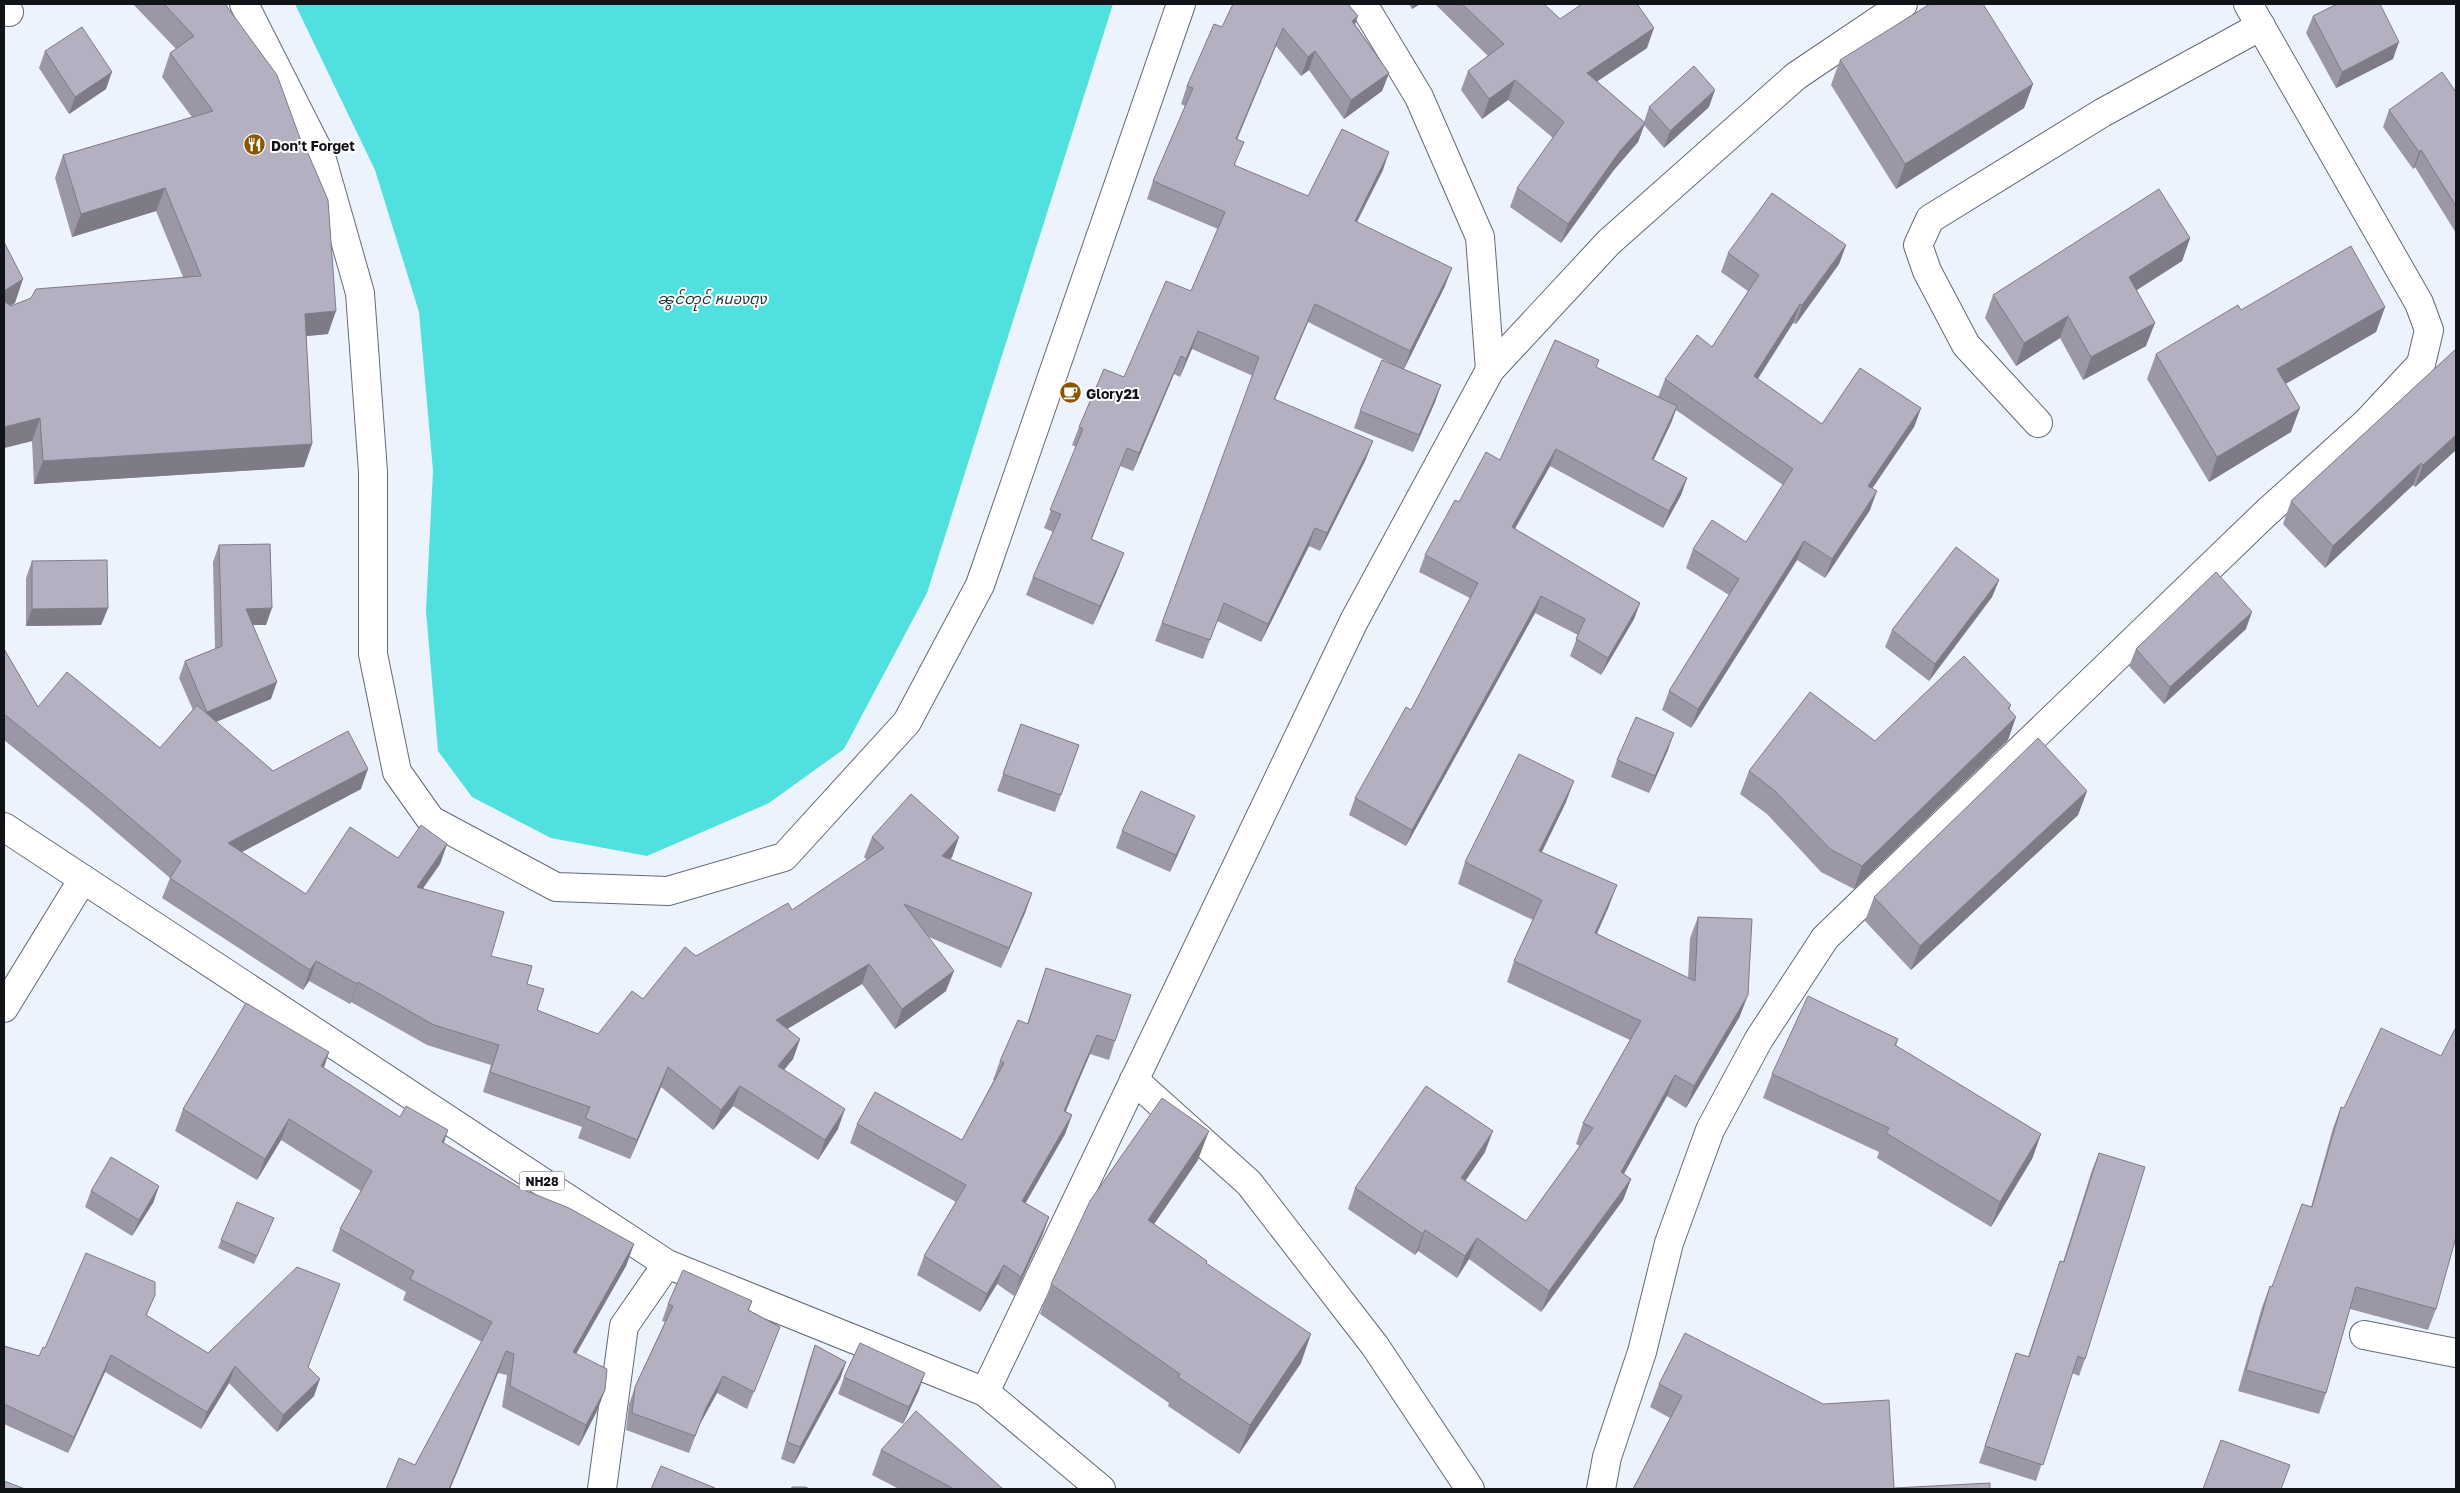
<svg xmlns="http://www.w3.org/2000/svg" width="2460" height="1493" font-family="'Golos Text','Noto Sans Myanmar','Noto Sans Thai',sans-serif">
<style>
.water{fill:#4fe0df}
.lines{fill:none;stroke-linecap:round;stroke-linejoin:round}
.minor-casing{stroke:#626a78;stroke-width:30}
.trunk-casing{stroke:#626a78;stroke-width:30}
.minor{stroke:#fff;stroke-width:28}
.trunk{stroke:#fff;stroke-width:28}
.wall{fill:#9b97a6}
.shaded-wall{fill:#7e7b87}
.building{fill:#b4b0c1;stroke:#7e7b87}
.labels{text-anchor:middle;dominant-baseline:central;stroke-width:4;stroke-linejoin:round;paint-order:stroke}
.shield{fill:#fff;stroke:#585a5d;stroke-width:1}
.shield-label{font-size:12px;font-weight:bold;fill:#101318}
.poi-label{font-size:14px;font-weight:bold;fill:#101318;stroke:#fff;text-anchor:start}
.water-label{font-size:15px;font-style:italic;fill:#1d3635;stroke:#fff}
</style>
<rect width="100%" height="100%" fill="#edf3fd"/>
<polygon class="water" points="295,4 1113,4 927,593 844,749 769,803 647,856 551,838 472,797 438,751 426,611 433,471 419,312 375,170"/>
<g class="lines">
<defs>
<g id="minor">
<polyline points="244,4 321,156 360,293 373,472 373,654 397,772 431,820 556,887 668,891 784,857 907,722 980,585 1181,4"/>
<polyline points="1363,4 1419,97 1480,237 1490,370"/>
<polyline points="4,11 9,12"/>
<polyline points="2038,423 1966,345 1927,271 1918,245 1930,219 2102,113 2261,26"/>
<polyline points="4,1008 83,879"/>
<polyline points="1134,1080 1249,1183 1375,1346 1470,1489"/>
<polyline points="2364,1335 2456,1353"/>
<polyline points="985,1392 1354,621 1490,370 1609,242 1796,76 1903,4"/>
<polyline points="602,1489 624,1326 667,1264"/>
<polyline points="1601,1489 1607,1457 1642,1352 1669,1243 1710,1130 1759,1039 1825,938 2266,513 2366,423 2421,364 2429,330 2419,303 2248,4"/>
</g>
<polyline id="trunk" points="4,827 667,1264 985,1392 1101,1489"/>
</defs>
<use href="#minor" class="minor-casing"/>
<use href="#trunk" class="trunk-casing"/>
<use href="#minor" class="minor"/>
<use href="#trunk" class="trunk"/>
</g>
<g class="wall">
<polygon points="133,4 225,4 328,334 306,336 312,444 304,467 34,484 32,441 4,448 4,242 15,303 11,305 11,306 183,277 156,211 72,237 55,178 63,155 192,117 162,77 170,53 176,49"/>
<polygon points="1409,4 1420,4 1412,9"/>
<polygon points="1435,4 1544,4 1560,19 1647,48 1597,81 1644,122 1649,107 1709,107 1664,148 1644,125 1638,142 1613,171 1561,243 1510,207 1517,188 1553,138 1508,100 1482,119 1461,90 1468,71 1488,56"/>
<polygon points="2313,16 2393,59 2336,88 2306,33"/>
<polygon points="1355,24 1389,73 1382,91 1344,119 1309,70 1301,76 1276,46 1237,140 1235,166 1308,196 1383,170 1357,222 1445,286 1404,369 1441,385 1435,402 1413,452 1354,428 1360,411 1396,366 1308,322 1275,399 1366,459 1320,551 1309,546 1261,642 1217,621 1203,659 1155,641 1253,376 1192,349 1180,377 1174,374 1133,471 1120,466 1092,539 1117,571 1093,625 1026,595 1033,577 1053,532 1044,528 1076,447 1072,445 1079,427 1124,377 1191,291 1218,229 1147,199 1153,181 1185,106 1181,104 1187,86 1222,27"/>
<polygon points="45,51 106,89 69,114 39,68"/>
<polygon points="1840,60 2033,84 2024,108 1896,189 1831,85"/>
<polygon points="2456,92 2456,233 2415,167 2413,169 2383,127 2389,110"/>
<polygon points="2190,238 2182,261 2137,290 2146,346 2083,380 2060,338 2016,366 1985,318 1993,295"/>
<polygon points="1846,245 1839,264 1796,324 1793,323 1758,379 1822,424 1921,408 1914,427 1872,488 1870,510 1825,578 1797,560 1691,728 1662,710 1669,691 1729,595 1686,568 1693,549 1746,542 1783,485 1676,410 1671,423 1653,460 1687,478 1681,495 1663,528 1550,466 1515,529 1640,603 1634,619 1601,675 1570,656 1578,635 1535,613 1406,846 1349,815 1355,798 1411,710 1470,598 1419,572 1425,555 1459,502 1500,460 1596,368 1658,397 1665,379 1712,347 1748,291 1721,272 1728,253"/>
<polygon points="2385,307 2376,332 2285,384 2291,432 2209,482 2147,379 2156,354 2241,310"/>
<polygon points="2456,349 2456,450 2415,487 2413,485 2325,568 2283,524 2291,501"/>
<polygon points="219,545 266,625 253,625 271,699 216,722 273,771 361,789 242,852 306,894 398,858 447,844 440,864 423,888 491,956 527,984 537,1010 598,1034 643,999 696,956 792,910 867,860 864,857 872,837 959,837 952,857 950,859 1032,893 1025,913 1001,968 929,937 946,991 895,1029 862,984 787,1029 800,1039 793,1059 784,1069 838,1129 818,1160 733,1106 713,1130 661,1087 630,1159 578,1138 582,1127 483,1092 491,1065 427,1045 351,1002 350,1004 309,981 303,990 162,898 170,878 87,807 4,740 4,649 38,707 160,748 193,710 179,678 185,661 215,649 213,562"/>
<polygon points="32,561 108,608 101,625 26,626 26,578"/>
<polygon points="1999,580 1992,597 1929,681 1885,647 1892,630"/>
<polygon points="2246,629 2164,704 2129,666 2136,649"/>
<polygon points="2011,705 2009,710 2008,740 1854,889 1821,872 1767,814 1740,794 1749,771 1875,741"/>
<polygon points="1021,724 1079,745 1055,812 997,791"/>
<polygon points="1668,750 1649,793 1611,777 1617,760"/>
<polygon points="2087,791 2078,815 1911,970 1865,921 1874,897"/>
<polygon points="1566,802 1542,852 1609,906 1597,934 1688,978 1690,938 1698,917 1740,1016 1686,1108 1667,1096 1624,1174 1631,1179 1623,1200 1541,1312 1469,1259 1457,1278 1418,1251 1415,1255 1348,1209 1355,1188 1485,1152 1465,1181 1526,1221 1580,1146 1576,1144 1583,1123 1630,1040 1507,982 1514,961 1533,920 1458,884 1465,862"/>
<polygon points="1122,831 1188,832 1170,872 1116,848"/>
<polygon points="1046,968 1115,1041 1109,1060 1090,1054 1065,1111 1072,1115 1065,1134 1025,1203 1049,1217 1042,1236 1014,1296 997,1284 980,1312 917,1275 924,1256 956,1202 850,1143 857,1124 962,1140 994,1080 993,1080 1000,1061 1027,1024"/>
<polygon points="1898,1039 1896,1046 2041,1134 2032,1159 1991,1227 1877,1158 1879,1152 1763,1098 1772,1074"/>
<polygon points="329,1052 324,1068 400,1117 524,1190 634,1244 626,1266 576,1354 605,1390 597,1411 579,1446 502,1407 507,1375 498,1373 450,1489 386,1489 415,1465 482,1342 403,1300 406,1292 332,1251 340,1229 361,1191 281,1140 257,1180 175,1131 183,1109"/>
<polygon points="2341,1107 2436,1309 2428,1330 2350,1309 2326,1393 2319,1414 2238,1391 2262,1307 2270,1286 2272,1287 2311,1207 2333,1128"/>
<polygon points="2099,1153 2085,1359 2079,1376 2072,1373 2036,1481 1979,1463 2016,1353 2028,1357 2060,1261 2063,1262 2092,1170"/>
<polygon points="1198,1160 1154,1224 1207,1261 1206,1263 1301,1363 1239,1454 1168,1406 1169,1403 1040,1314 1051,1284"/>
<polygon points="159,1186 153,1203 132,1236 85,1207 91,1191"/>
<polygon points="270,1227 254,1264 218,1248 221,1240"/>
<polygon points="334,1300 308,1367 314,1396 277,1432 229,1383 201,1429 105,1372 68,1453 4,1424 4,1346 39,1356 45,1348 147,1316 208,1353"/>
<polygon points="752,1301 749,1310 780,1327 747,1409 717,1393 700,1424 689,1453 626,1430 629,1404 635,1387 665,1322 662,1321 668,1304"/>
<polygon points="815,1345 846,1362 840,1379 794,1464 781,1459 809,1362"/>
<polygon points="844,1377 919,1390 903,1424 838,1394"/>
<polygon points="1659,1384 1894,1488 1633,1489 1670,1418 1650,1407"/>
<polygon points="881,1450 1003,1489 899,1489 872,1475"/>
</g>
<g class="shaded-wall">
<polygon points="1414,4 1420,4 1412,9"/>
<polygon points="1358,16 1352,34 1352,21"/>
<polygon points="1283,28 1276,46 1229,157 1236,139"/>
<polygon points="1654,28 1647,48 1580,93 1587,73"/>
<polygon points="2399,42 2393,59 2336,88 2342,72"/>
<polygon points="1315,51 1309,70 1301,76 1308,57"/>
<polygon points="112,72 106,89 69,114 75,97"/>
<polygon points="1389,73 1382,91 1344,119 1351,100"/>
<polygon points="1515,80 1508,100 1482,119 1489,99"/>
<polygon points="2033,84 2024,108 1896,189 1905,164"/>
<polygon points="1715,90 1709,107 1664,148 1670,131"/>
<polygon points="1645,123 1638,142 1613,171 1561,243 1568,224 1620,151"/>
<polygon points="2421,150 2415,167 2413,169 2419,152"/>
<polygon points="1389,152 1383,170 1348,239 1355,221"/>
<polygon points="165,188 156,211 72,237 81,214"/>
<polygon points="2190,238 2182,261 2121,300 2129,277"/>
<polygon points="1846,245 1839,264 1796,324 1802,305"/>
<polygon points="1452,268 1445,286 1404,369 1410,351"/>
<polygon points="23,279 15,303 4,309 4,291"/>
<polygon points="1315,304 1308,322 1267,417 1274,399"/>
<polygon points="1800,304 1793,323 1747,395 1754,376"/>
<polygon points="2385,307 2376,332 2268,394 2277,369"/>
<polygon points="336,311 328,334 296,337 305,314"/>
<polygon points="2068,316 2060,338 2016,366 2024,343"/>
<polygon points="2155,323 2146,346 2083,380 2091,357"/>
<polygon points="1198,331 1192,349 1180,377 1186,359"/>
<polygon points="1181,356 1174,374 1133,471 1139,453"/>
<polygon points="1441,385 1435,402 1413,452 1419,435"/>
<polygon points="1677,406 1671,423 1646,476 1652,459"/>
<polygon points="1921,408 1914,427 1861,505 1868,486"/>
<polygon points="2300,408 2291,432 2209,482 2217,457"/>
<polygon points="40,418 32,441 4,448 4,427"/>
<polygon points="2456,435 2456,450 2415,487 2423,465"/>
<polygon points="1373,441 1366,459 1320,551 1327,533"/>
<polygon points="312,444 304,467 34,484 43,461"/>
<polygon points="1556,449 1550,466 1506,544 1512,527"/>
<polygon points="2421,463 2413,485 2325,568 2333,546"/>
<polygon points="1687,478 1681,495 1663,528 1669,511"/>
<polygon points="1877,491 1870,510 1825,578 1832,559"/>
<polygon points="1315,528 1309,546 1261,642 1268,624"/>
<polygon points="1804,541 1797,560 1691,728 1698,709"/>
<polygon points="1124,553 1117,571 1093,625 1100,606"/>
<polygon points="1999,580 1992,597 1929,681 1935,664"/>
<polygon points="1541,596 1535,613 1406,846 1412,830"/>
<polygon points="1640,603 1634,619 1601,675 1608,658"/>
<polygon points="108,608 101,625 26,626 32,609"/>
<polygon points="272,608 266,625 240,625 246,609"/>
<polygon points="2252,612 2246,629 2164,704 2170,687"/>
<polygon points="277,682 271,699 201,728 207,712"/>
<polygon points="2016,717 2008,740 1854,889 1862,866"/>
<polygon points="1674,733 1668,750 1649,793 1655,776"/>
<polygon points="368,769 361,789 221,863 228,843"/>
<polygon points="1574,781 1566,802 1532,872 1539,851"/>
<polygon points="2087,791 2078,815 1911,970 1920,946"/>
<polygon points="1195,816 1188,832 1170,872 1176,855"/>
<polygon points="959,837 952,857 935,876 942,856"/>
<polygon points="447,844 440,864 410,907 417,887"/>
<polygon points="1617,885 1609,906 1587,954 1595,933"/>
<polygon points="1032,893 1025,913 1001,968 1009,948"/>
<polygon points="316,961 309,981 303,990 310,970"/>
<polygon points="869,964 862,984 769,1040 776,1020"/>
<polygon points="954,971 946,991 895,1029 902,1009"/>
<polygon points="358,982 351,1002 350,1004 357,984"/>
<polygon points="1748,995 1740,1016 1686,1108 1694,1086"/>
<polygon points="1097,1035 1090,1054 1058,1130 1064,1111"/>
<polygon points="800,1039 793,1059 771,1086 778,1066"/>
<polygon points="329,1052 321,1074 321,1066"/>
<polygon points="668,1067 661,1087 630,1159 637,1140"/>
<polygon points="1675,1075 1667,1096 1613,1193 1621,1172"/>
<polygon points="740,1086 733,1106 713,1130 721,1110"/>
<polygon points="845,1109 838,1129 818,1160 825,1140"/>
<polygon points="1072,1115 1065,1134 1016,1220 1022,1201"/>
<polygon points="289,1119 281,1140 257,1180 265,1159"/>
<polygon points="448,1130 441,1152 442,1142"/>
<polygon points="1209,1131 1198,1160 1137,1249 1148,1220"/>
<polygon points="1493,1131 1485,1152 1453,1199 1461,1178"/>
<polygon points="2041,1134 2032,1159 1991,1227 2000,1202"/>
<polygon points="1631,1179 1623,1200 1541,1312 1549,1291"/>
<polygon points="159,1186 153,1203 132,1236 139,1220"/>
<polygon points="1049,1217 1042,1236 1014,1296 1021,1277"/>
<polygon points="1425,1230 1418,1251 1415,1255 1423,1234"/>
<polygon points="1477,1238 1469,1259 1457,1278 1465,1256"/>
<polygon points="634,1244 626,1266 565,1373 573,1352"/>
<polygon points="1004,1265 997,1284 980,1312 987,1294"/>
<polygon points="155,1295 148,1312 140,1332 146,1315"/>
<polygon points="1311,1334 1301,1363 1239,1454 1250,1425"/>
<polygon points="506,1351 498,1373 450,1489 449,1489"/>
<polygon points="111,1355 105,1372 68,1453 74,1437"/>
<polygon points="846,1362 840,1379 794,1464 800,1447"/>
<polygon points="235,1366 229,1383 201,1429 207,1412"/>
<polygon points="925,1373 919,1390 903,1424 909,1407"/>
<polygon points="723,1376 717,1393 700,1424 689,1453 706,1408"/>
<polygon points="320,1379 314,1396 277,1432 283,1415"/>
<polygon points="605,1390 597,1411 579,1446 586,1425"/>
</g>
<g class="building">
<polygon points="164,4 225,4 277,75 305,152 307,151 328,200 336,311 305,314 312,444 43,461 40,418 4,427 4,242 23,279 4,291 4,301 11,306 31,298 36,289 201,276 165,188 81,214 63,155 213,111 170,53 194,36"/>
<polygon points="1233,4 1348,4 1358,16 1352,21 1389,73 1351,100 1315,51 1308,57 1283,28 1236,139 1244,142 1234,165 1308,196 1342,129 1389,152 1355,221 1452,268 1410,351 1315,304 1274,399 1373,441 1327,533 1315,528 1268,624 1224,603 1210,640 1162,623 1259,357 1198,331 1186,359 1181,356 1139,453 1127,448 1091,539 1124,553 1100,606 1033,577 1061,514 1050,510 1083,429 1079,427 1104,369 1124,377 1166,281 1191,291 1225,212 1153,181 1193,88 1187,86 1214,24 1222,27"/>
<polygon points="1462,4 1544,4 1560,19 1582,4 1637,4 1654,28 1587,73 1645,123 1620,151 1568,224 1517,188 1564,122 1515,80 1489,99 1468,71 1504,44"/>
<polygon points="1930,4 1983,4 2033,84 1905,164 1840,60"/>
<polygon points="2337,4 2380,4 2399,42 2342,72 2313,16"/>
<polygon points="82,27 112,72 75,97 45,51"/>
<polygon points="1694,66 1715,90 1670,131 1649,107"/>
<polygon points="2442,72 2456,92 2456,206 2421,150 2419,152 2389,110"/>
<polygon points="2159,189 2190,238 2129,277 2155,323 2091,357 2068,316 2024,343 1993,295"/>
<polygon points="1772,193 1846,245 1802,305 1800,304 1754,376 1822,424 1860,368 1921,408 1868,486 1877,491 1832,559 1804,541 1698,709 1669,691 1739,579 1693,549 1712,520 1746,542 1793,469 1665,379 1697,335 1712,347 1759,275 1728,253"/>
<polygon points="2351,246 2385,307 2277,369 2300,408 2217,457 2156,354 2238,305 2241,310"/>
<polygon points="1555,340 1599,360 1596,367 1677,406 1652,459 1687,478 1669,511 1556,449 1512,527 1640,603 1608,658 1576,639 1585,619 1541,596 1412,830 1355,798 1406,707 1411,710 1478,583 1425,555 1455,500 1459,502 1486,452 1500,460"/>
<polygon points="2456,349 2456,435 2423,465 2421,463 2333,546 2291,501"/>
<polygon points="1382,360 1441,385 1419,435 1360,411"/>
<polygon points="270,544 272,608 246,609 277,682 207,712 185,661 222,646 219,545"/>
<polygon points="1956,547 1999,580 1935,664 1892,630"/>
<polygon points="107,560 108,608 32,609 32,561"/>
<polygon points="2216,572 2252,612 2170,687 2136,649"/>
<polygon points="4,649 38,707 67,672 160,748 197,705 273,771 348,731 368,769 228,843 306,894 350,827 398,858 421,825 447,844 417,887 504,912 491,956 532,966 527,984 544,989 537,1010 598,1034 632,991 643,999 685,947 696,956 788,903 792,910 884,848 872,837 911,794 959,837 942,856 1032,893 1009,948 904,904 954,971 902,1009 869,964 776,1020 800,1039 778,1066 845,1109 825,1140 740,1086 721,1110 668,1067 637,1140 585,1118 590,1107 490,1072 499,1045 434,1025 358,982 357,984 316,961 310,970 170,878 181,861 94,787 4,714"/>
<polygon points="1964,656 2011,705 2008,708 2016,717 1862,866 1830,849 1775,791 1749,771 1810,692 1875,741"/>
<polygon points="1636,717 1674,733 1655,776 1617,760"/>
<polygon points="1021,724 1079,745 1061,795 1003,774"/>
<polygon points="2038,738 2087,791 1920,946 1874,897"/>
<polygon points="1519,754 1574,781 1539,851 1617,885 1595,933 1695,981 1698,917 1752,919 1748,995 1694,1086 1675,1075 1621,1172 1631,1179 1549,1291 1477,1238 1465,1256 1425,1230 1423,1234 1355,1188 1426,1086 1493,1131 1461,1178 1526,1221 1593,1128 1583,1123 1641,1021 1514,961 1542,900 1465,862"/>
<polygon points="1141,791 1195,816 1176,855 1122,831"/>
<polygon points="1046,968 1131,995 1115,1041 1097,1035 1064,1111 1072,1115 1022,1201 1049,1217 1021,1277 1004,1265 987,1294 924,1256 966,1185 857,1124 875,1092 962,1140 1004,1063 1000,1061 1018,1020 1028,1024"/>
<polygon points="1808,996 1898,1039 1895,1045 2041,1134 2000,1202 1886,1133 1889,1128 1772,1074"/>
<polygon points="246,1003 329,1052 321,1066 400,1117 406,1106 448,1130 442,1142 524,1190 569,1208 634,1244 573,1352 607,1369 605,1390 586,1425 510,1386 514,1354 506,1351 449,1489 386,1489 399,1458 415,1465 492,1322 410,1279 414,1271 340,1229 372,1171 289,1119 265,1159 183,1109"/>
<polygon points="2456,1027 2456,1237 2436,1309 2356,1287 2326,1393 2246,1370 2270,1286 2272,1287 2302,1204 2312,1207 2341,1107 2344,1108 2381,1028 2441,1056"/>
<polygon points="1162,1098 1209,1131 1148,1220 1207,1261 1206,1263 1311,1334 1250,1425 1178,1377 1180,1374 1051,1284 1090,1201"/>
<polygon points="2099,1153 2145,1167 2085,1359 2078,1356 2043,1465 1985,1446 2016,1353 2029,1357 2060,1261 2064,1262"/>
<polygon points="111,1157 159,1186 139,1220 91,1191"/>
<polygon points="237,1202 274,1218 257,1256 221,1240"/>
<polygon points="86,1253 155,1282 155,1295 146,1315 208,1353 297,1267 340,1284 308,1367 320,1379 283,1415 235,1366 207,1412 111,1355 74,1437 4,1404 4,1346 39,1356 43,1347 45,1348"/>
<polygon points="683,1270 752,1301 748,1310 780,1327 754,1392 723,1376 706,1408 695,1436 632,1413 635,1387 673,1306 668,1304"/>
<polygon points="1685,1333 1823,1404 1889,1400 1894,1488 1990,1483 1990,1489 1633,1489 1682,1396 1659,1384"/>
<polygon points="860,1343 925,1373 909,1407 844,1377"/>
<polygon points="815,1345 846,1362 800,1447 787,1442"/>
<polygon points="916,1411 1003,1489 954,1489 881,1450"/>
<polygon points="2221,1440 2290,1465 2281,1489 2203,1489"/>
<polygon points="661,1466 715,1488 714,1489 651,1489"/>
<polygon points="4,1481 25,1489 4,1489"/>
<polygon points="792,1487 805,1487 810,1489 791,1489"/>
</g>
<defs>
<symbol id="restaurant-disc" viewBox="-11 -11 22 22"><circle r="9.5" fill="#895700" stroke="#fff"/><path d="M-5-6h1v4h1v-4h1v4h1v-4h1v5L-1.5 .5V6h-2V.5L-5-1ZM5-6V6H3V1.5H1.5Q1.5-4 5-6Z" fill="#fff"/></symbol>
<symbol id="cafe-disc" viewBox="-11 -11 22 22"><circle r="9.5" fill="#895700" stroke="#fff"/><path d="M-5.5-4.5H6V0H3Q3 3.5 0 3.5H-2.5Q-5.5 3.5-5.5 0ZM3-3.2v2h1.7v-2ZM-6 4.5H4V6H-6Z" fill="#fff"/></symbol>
</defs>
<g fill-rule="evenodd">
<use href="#restaurant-disc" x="242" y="132" width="25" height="25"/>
<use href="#cafe-disc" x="1058" y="380" width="25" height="25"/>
</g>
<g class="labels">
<rect class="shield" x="519.5" y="1171.5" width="45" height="19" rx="4"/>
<g class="shield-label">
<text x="542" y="1181">NH28</text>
</g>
<g class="poi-label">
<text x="271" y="145">Don't Forget</text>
<text x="1086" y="393">Glory21</text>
</g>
<g class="water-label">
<text x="712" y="298">ၼွင်တုင် หนองตุง</text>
</g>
</g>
<rect width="2460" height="1493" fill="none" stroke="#101318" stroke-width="10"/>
</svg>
